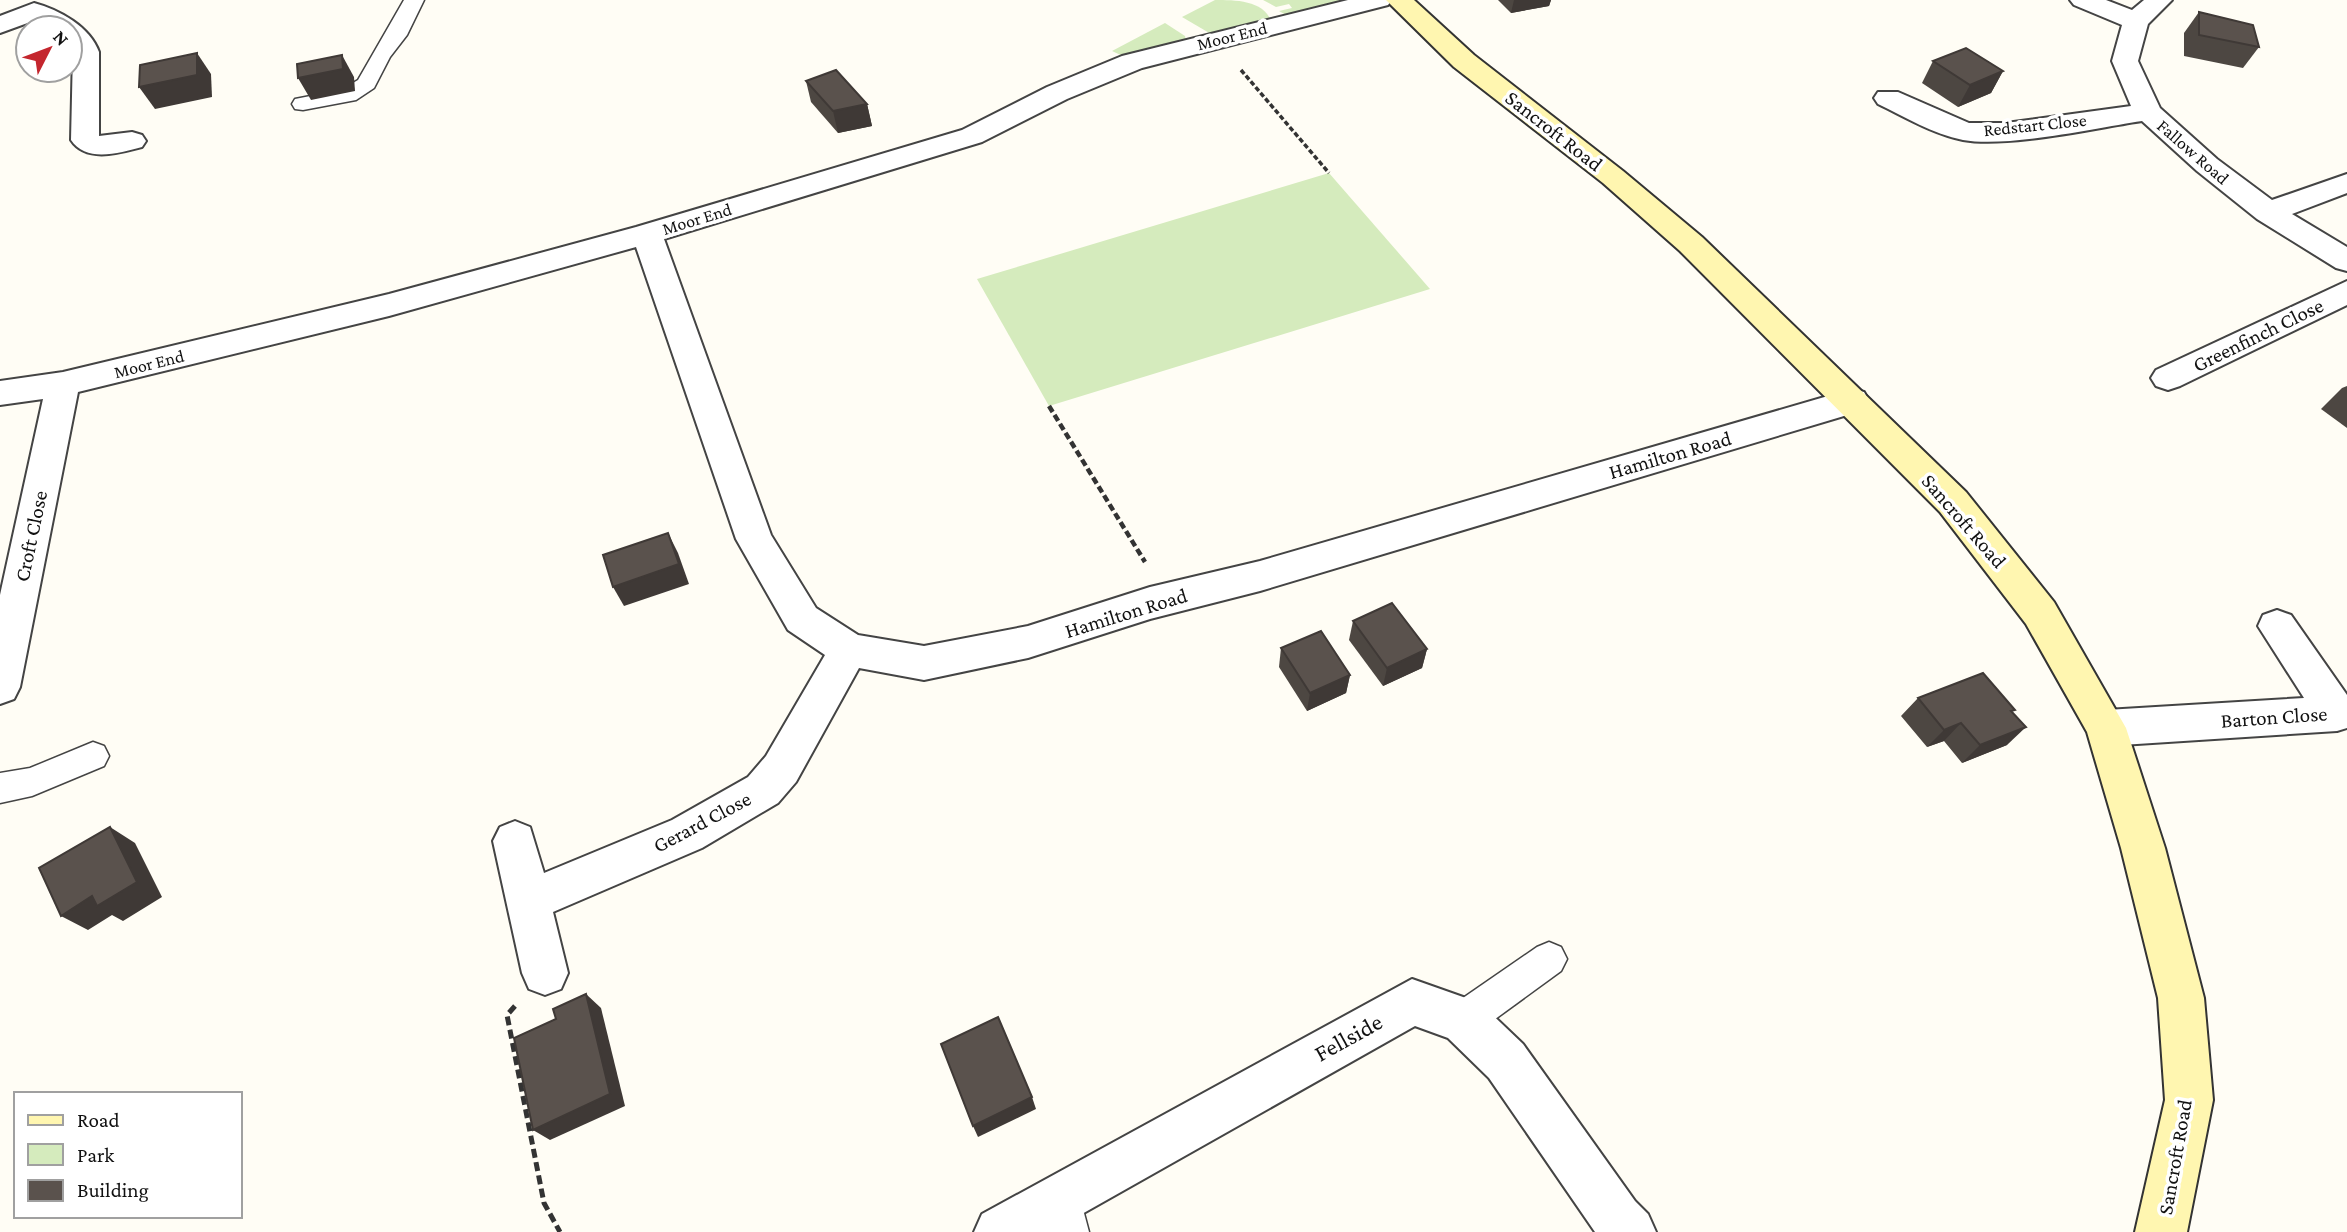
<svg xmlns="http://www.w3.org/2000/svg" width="2347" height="1232" font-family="'Crimson Pro',serif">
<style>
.green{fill:#d5ebbd}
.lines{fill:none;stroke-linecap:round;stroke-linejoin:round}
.lane-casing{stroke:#444;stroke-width:3}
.street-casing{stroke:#444;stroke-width:4}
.secondary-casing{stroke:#333;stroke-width:4}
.path-far2{stroke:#333;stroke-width:3.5;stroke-dasharray:5 2.5;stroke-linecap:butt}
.path-far1{stroke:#333;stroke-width:4.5;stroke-dasharray:7 3.5;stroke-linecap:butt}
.path{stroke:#333;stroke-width:5;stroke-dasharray:9 4.5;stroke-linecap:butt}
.lane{fill:#fff;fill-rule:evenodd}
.street{fill:#fff;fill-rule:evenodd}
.secondary{fill:#fff6b0;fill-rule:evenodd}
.wall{fill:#4d4742}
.shaded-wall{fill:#3f3936}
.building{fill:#5a524d;stroke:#3f3936;stroke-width:2}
.labels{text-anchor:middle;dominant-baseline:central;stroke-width:7;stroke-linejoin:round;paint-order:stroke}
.far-street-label{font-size:18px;fill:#111;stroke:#fff}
.street-label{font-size:21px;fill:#111;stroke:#fff}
.near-street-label{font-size:24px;fill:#111;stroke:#fff}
</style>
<rect width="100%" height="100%" fill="#fffdf5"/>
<g class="green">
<path d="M1215,0C1235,0 1263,0 1271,21L1211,34L1182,17Z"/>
<polygon points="1263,0 1354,0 1288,16 1279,11 1292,8 1289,4 1276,7"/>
<polygon points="1165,23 1185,36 1186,41 1125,57 1112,51"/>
<polygon points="1329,173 1430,289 1049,406 977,279"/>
</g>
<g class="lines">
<defs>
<g id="lane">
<polygon points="404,0 424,0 407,35 390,57 374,88 356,100 303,110 295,109 292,104 295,99 341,90 358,80"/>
<polygon points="93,742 104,746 109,756 104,766 32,796 0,803 0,773 30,768"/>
<polygon points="1549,942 1561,947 1567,959 1561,971 1476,1033 1463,1038 1450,1033 1445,1020 1450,1007 1537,947"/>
<polygon points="1062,1177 1076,1183 1089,1232 1049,1232 1042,1197 1048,1183"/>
</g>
<g id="street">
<polygon points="1348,0 1392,0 1388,5 1142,68 1067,99 982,142 664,239 771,535 816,608 858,635 924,646 1028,626 1150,587 1260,561 1852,389 1864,392 1869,401 1864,410 1260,591 1150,619 1028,658 924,680 859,668 796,782 778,803 702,848 553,912 568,973 561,989 545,995 529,989 522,973 493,841 500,827 515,821 530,827 544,873 672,820 748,777 766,756 825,655 788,630 736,539 636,247 389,316 78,392 20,687 14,699 0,704 0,595 43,399 0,405 0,381 63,372 389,294 636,227 962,130 1047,87 1122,56"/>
<path d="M2070,0H2106L2132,10L2144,0H2172L2148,24L2138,61L2160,108L2217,159L2272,200L2347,174V193L2292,214L2347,247V271L2336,268L2257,219L2197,171L2142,121C2095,128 2008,148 1963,140C1933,134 1905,117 1878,104L1874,98L1878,92H1898L1969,123H2006L2131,106L2112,61L2122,25L2074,5Z"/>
<path d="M34,3C60,10 90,27 99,52V136L132,132L142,135L146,141L142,147C119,153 86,163 71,140L73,52L70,28H46L33,21L0,33V16Z"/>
<polygon points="2347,281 2347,305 2180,386 2168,390 2156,386 2151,378 2156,370"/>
<polygon points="2277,610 2291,615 2347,695 2347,728 2337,731 2106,746 2092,741 2086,728 2092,715 2106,710 2304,698 2258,626 2263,615"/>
<polygon points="1412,979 1480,1003 1523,1044 1635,1201 1648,1214 1656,1232 1595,1232 1489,1078 1448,1038 1415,1026 1050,1232 974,1232 982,1214"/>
</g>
<polygon id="secondary" points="1386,0 1414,0 1474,55 1623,171 1702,237 1966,492 2054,602 2126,728 2165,848 2204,998 2213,1100 2187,1232 2135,1232 2165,1100 2158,998 2121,848 2087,732 2026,624 1940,512 1680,251 1603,183 1454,67"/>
</defs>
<use href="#lane" class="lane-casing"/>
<use href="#street" class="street-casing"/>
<use href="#secondary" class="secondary-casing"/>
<polyline class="path-far2" points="1241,70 1329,173"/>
<polyline class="path-far1" points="1049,406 1145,562"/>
<polyline class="path" points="515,1006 507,1015 544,1203 560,1232"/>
<use href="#lane" class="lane"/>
<use href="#street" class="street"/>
<use href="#secondary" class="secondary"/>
</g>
<g class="wall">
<polygon points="1498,0 1551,0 1549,6 1511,13"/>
<polygon points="2199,12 2259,47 2243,68 2184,56 2184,33"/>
<polygon points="1933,61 2003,71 1991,93 1958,107 1922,83"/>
<polygon points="806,81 867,104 872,126 838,133 811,102"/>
<polygon points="2347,386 2347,428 2321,409 2342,388"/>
<polygon points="1353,621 1427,649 1422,668 1383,686 1349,640"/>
<polygon points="1281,648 1350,675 1346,693 1307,711 1279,667"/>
<polygon points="1918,698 2013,712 2007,745 1962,763 1944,741 1927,747 1901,716"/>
</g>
<g class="shaded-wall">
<polygon points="1514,0 1551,0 1549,6 1511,13"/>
<polygon points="197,53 211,74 212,97 155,109 139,87"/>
<polygon points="342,55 354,77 355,91 311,100 298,78"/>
<polygon points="2003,71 1991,93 1958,107 1970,85"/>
<polygon points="867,104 872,126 838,133 833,111"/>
<polygon points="668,533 678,553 689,584 624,606 613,587"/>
<polygon points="1427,649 1422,668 1383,686 1387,668"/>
<polygon points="1350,675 1346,693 1307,711 1310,693"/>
<polygon points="1961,723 1944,741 1927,747 1944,730"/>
<polygon points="2026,727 2007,745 1962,763 1980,745"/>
<polygon points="110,827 135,843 162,897 123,921 112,915 88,930 61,916"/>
<polygon points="586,994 601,1008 625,1106 550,1140 533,1130"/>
<polygon points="1032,1097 1036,1109 978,1137 973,1126"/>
</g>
<g class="building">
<polygon points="2199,12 2253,25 2259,47 2199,35"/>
<polygon points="1966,48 2003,71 1970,85 1933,61"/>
<polygon points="197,53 197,75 139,87 140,65"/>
<polygon points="342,55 343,69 298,78 297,64"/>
<polygon points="836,70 867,104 833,111 806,81"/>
<polygon points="668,533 679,564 613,587 603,555"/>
<polygon points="1392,603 1427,649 1387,668 1353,621"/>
<polygon points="1321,631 1350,675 1310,693 1281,648"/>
<polygon points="1983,673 2015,710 2011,711 2026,727 1980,745 1961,723 1944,730 1918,698"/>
<polygon points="110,827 137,882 97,906 92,896 61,916 39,868"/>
<polygon points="586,994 610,1094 533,1130 514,1038 556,1019 553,1009"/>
<polygon points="998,1017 1032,1097 973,1126 941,1044"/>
</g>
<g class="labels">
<g class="far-street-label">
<text transform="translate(1232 36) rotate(-14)">Moor End</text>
<text transform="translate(2035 125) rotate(-6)">Redstart Close</text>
<text transform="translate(2193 152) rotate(41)">Fallow Road</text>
<text transform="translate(697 219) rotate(-17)">Moor End</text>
<text transform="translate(149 364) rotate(-14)">Moor End</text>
</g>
<g class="street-label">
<text transform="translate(1554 131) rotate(38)">Sancroft Road</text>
<text transform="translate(2258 335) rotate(-26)">Greenfinch Close</text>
<text transform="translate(1670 455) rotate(-16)">Hamilton Road</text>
<text transform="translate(1964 521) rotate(49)">Sancroft Road</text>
<text transform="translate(31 536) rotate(-78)">Croft Close</text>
<text transform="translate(1126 613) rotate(-17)">Hamilton Road</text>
<text transform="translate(2274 717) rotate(-4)">Barton Close</text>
<text transform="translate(702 822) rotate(-28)">Gerard Close</text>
<text transform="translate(2175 1157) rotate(-80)">Sancroft Road</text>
</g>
<g class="near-street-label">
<text transform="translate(1348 1037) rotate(-29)">Fellside</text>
</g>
</g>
<rect x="14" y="1092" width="228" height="126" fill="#ffffff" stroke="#a0a0a0" stroke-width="2"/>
<rect x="28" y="1115" width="35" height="10" fill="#fff6b0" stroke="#a0a0a0" stroke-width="2"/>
<text x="77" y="1127" font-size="21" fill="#111111">Road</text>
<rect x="28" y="1144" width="35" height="21" fill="#d5ebbd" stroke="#a0a0a0" stroke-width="2"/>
<text x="77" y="1162" font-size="21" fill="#111111">Park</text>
<rect x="28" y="1180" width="35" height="21" fill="#5a524d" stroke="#a0a0a0" stroke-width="2"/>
<text x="77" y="1197" font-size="21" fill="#111111">Building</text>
<g transform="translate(49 49) rotate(48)"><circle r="33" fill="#ffffff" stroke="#a0a0a0" stroke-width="2"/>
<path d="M0-5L12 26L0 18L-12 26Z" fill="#c4262e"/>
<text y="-10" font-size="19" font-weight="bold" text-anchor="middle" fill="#111111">N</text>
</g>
</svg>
